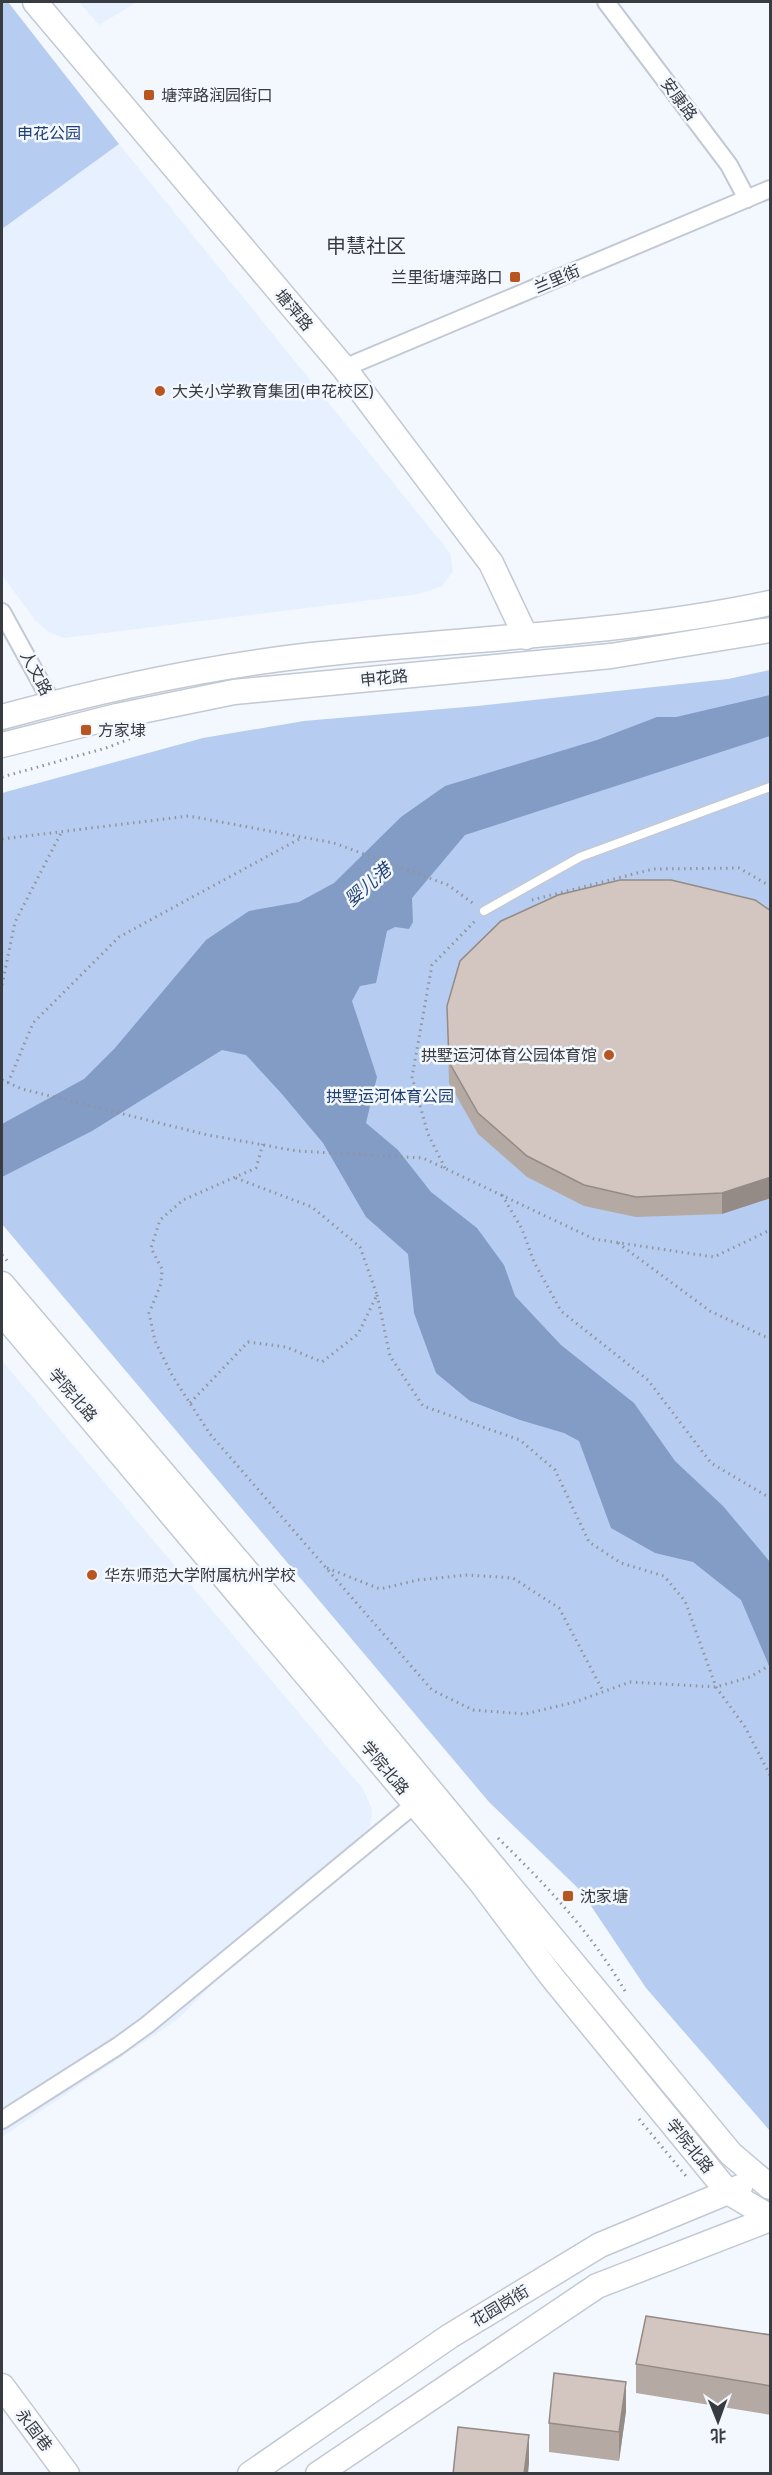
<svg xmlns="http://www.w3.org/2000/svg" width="772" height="2475" font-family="Cabin,'Noto Sans SC',sans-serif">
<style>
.built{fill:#e7f0ff}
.green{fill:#b6cdf1}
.water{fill:#839cc5}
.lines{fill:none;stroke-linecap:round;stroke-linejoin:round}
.lane-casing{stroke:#c2c9d4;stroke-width:11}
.street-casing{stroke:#c2c9d4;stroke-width:20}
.secondary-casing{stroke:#c2c9d4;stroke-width:27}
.path{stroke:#91949a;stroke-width:3;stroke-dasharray:1.5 4.5;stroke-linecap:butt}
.lane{stroke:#fff;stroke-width:8}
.street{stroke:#fff;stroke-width:16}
.secondary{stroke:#fff;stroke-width:24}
.wall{fill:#b5a9a4}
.shaded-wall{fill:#948a86}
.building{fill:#d3c5bf;stroke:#948a86;stroke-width:1.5}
.poi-dot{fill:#b95521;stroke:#f3f7fe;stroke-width:2}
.labels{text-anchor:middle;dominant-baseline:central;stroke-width:5;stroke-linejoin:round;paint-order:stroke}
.poi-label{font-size:16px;fill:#383b3f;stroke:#f3f7fe;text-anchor:start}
.street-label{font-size:16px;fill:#383b3f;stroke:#f3f7fe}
.park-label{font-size:16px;fill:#203f73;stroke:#f3f7fe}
.water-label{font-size:18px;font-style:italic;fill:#244478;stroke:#f3f7fe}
.quarter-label{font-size:20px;fill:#383b3f;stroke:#f3f7fe}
</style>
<rect width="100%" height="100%" fill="#f3f7fe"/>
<g class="built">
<polygon points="79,2 137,2 99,25"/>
<polygon points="119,144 450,553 453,571 442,586 419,594 64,638 49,632 35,620 2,575 2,229"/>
<polygon points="2,1361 363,1789 372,1809 370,1827 178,2019 2,2137"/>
</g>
<g class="green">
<polygon points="2,2 8,2 119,144 2,229"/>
<polygon points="770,670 770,2131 646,1988 581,1891 489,1802 2,1224 2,793 203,738 304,721 477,706 728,679"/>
</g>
<polygon class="water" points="770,695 770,736 465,835 412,898 413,922 409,929 395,927 387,931 376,983 360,986 352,1001 377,1077 366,1123 398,1150 431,1192 477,1228 504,1265 515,1296 561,1345 634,1403 675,1461 723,1506 770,1562 770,1668 741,1600 693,1562 655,1553 611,1528 579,1441 564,1433 520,1420 470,1401 436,1373 414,1313 408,1254 366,1217 323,1143 281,1093 246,1055 222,1050 92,1131 2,1177 2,1124 84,1079 115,1048 206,940 249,911 299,902 334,883 401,817 445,786 597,740 657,717 676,717"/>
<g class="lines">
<defs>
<polyline id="lane" points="484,911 580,857 770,787"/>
<g id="street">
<polyline points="606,2 729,165 747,199"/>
<polyline points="344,368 770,189"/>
<polyline points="2,612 52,703"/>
<polyline points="2,2120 118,2046 147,2025 415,1804"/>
</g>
<g id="secondary">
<polyline points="35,2 344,368 491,563 526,637"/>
<path d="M2,717C104,689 206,667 312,655C465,638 620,635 770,603"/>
<polyline points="2,745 117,716 234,692 611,656 770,630"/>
<polyline points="2,1284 334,1674 731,2154 770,2187"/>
<polyline points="2,1313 479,1880 552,1977 728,2192 770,2217"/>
<polyline points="2,2386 67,2474"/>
<polyline points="250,2474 450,2336 600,2245 740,2187"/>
<polyline points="318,2474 597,2286 770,2219"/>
</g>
</defs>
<use href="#lane" class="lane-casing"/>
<use href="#street" class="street-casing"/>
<use href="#secondary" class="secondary-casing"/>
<g class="path">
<polyline points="2,777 106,748 145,733"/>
<polyline points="2,839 189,816 334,843 448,885 474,904"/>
<polyline points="532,900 653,869 739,868 770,886"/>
<polyline points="2,985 15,922 62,831"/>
<polyline points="2,1080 22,1089 208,1135 297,1151 423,1158 594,1239 714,1257 770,1230"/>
<polyline points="8,1083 33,1023 119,937 301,838"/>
<polyline points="263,1144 256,1168 183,1200 160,1220 151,1248 162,1269 161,1284 149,1313 155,1341 173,1377 210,1434 432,1690 473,1710 525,1714 575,1702 630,1682 716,1687 750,1677 770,1665"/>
<polyline points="445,1168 428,1134 412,1077 432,965 476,920"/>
<polyline points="502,1195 522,1229 534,1262 561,1311 648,1380 711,1463 770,1498"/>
<polyline points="618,1243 710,1311 770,1339"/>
<polyline points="2,1255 10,1264"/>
<polyline points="377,1295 390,1356 423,1406 520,1440 555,1470 589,1542 621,1563 664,1576 685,1601 716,1687 745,1727 770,1775"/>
<polyline points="190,1403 248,1342 286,1347 322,1362 358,1334 377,1295 360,1247 312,1207 233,1177"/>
<polyline points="327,1568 380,1589 418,1580 467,1575 513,1578 559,1608 603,1691"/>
<path d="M498,1838C547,1886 590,1931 625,1991"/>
<polyline points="639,2119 686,2176"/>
</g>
<use href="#lane" class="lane"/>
<use href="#street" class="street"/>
<use href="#secondary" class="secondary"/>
</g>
<g class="wall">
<polygon points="755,900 722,1214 636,1217 584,1206 527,1177 478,1134 449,1083 447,1006"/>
<polygon points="771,2335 771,2415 636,2393 636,2364"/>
<polygon points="626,2411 619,2461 549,2452 549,2423"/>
</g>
<g class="shaded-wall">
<polygon points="771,1177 771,1198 722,1214 722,1193"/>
<polygon points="626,2382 626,2411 619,2461 619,2432"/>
<polygon points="529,2435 529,2464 528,2474 524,2474"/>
</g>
<g class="building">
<polygon points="620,880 671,880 755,900 771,911 771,1177 722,1193 636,1197 584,1185 527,1156 478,1113 449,1062 447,1006 460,961 501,921 558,895"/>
<polygon points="646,2316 771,2335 771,2386 636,2364"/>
<polygon points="554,2373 626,2382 619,2432 549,2423"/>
<polygon points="458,2427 529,2435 524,2474 453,2474"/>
</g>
<g class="poi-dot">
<rect x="143" y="89" width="12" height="12" rx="3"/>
<rect x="509" y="271" width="12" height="12" rx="3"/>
<circle cx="160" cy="391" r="6"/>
<rect x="80" y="724" width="12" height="12" rx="3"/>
<circle cx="609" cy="1055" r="6"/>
<circle cx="92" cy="1575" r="6"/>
<rect x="562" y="1890" width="12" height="12" rx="3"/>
</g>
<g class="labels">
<g class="poi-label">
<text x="161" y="95">塘萍路润园街口</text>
<text x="503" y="277" text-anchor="end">兰里街塘萍路口</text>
<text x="172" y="391">大关小学教育集团(申花校区)</text>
<text x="98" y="730">方家埭</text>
<text x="597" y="1055" text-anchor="end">拱墅运河体育公园体育馆</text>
<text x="104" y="1575">华东师范大学附属杭州学校</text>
<text x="580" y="1896">沈家塘</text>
</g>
<g class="street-label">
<text transform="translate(679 99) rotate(53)">安康路</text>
<text transform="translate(557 279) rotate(-23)">兰里街</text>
<text transform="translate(294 310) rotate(50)">塘萍路</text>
<text transform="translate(36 673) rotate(62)">人文路</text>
<text transform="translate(384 678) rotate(-6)">申花路</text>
<text transform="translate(73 1395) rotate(49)">学院北路</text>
<text transform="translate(385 1768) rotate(50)">学院北路</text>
<text transform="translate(690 2146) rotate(51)">学院北路</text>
<text transform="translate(500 2306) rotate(-31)">花园岗街</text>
<text transform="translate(34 2430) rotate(53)">永固巷</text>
</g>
<g class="park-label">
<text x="49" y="133">申花公园</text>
<text x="390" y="1096">拱墅运河体育公园</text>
</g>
<g class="water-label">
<text transform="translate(368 885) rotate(-41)">婴儿港</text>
</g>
<g class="quarter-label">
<text x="366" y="246">申慧社区</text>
</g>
</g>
<rect width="772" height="2475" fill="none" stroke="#383b3f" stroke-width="6"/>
<g transform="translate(718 2421) rotate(179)" stroke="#f3f7fe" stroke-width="4.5" paint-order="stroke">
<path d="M0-4.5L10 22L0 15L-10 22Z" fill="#383b3f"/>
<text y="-9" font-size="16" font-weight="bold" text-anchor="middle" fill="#383b3f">北</text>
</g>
</svg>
